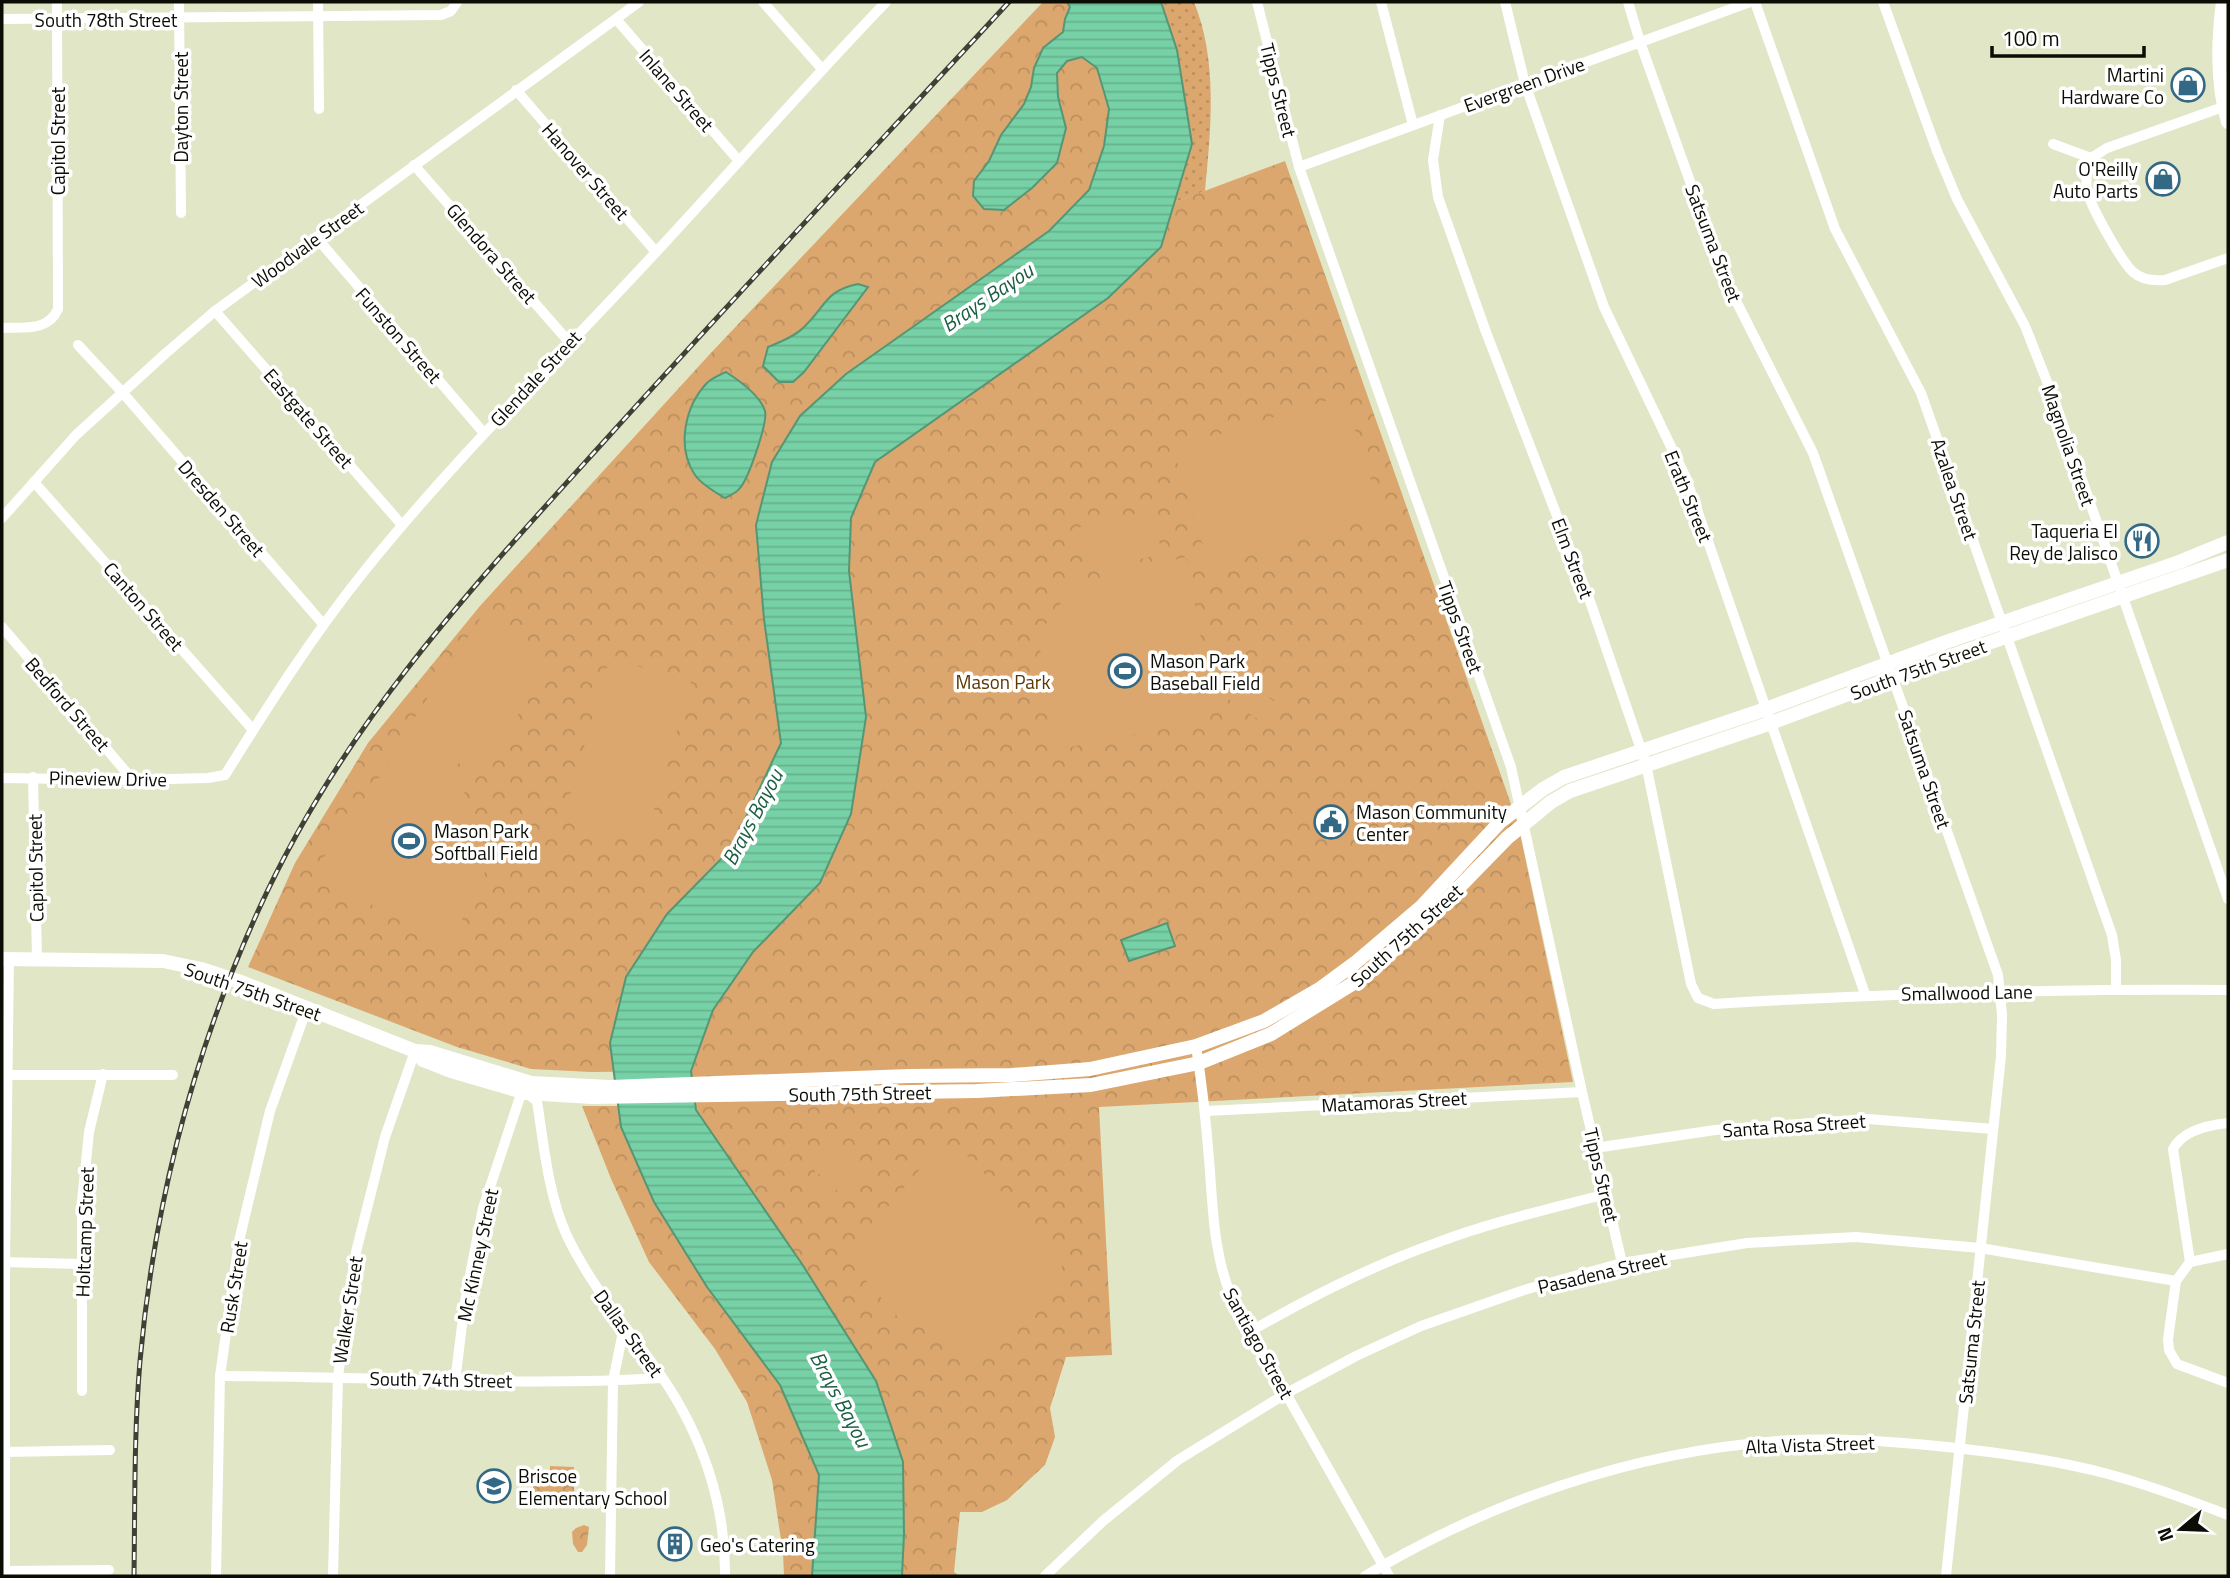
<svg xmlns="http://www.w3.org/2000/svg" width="2230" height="1578" font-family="'Titillium Web',sans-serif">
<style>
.grass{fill:url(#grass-dots)}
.forest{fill:url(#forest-crowns)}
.pitch{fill:#dba76e}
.water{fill:url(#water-rules);stroke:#579675;stroke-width:2}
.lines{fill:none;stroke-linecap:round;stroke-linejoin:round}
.minor{stroke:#fff;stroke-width:10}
.major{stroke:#fff;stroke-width:14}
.rail-casing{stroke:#3e4133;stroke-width:5}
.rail{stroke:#fff;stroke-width:2.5;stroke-dasharray:8;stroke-linecap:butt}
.labels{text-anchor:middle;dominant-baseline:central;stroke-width:7;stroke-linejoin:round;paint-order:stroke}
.street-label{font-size:19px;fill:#0b0d04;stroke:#fff}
.poi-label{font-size:19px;fill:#0b0d04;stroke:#fff;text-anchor:start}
.park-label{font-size:19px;fill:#5b3600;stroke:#fff}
.water-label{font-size:21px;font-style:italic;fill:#1b5f43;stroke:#fff}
</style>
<defs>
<pattern id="grass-dots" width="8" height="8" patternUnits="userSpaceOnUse" patternTransform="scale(1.75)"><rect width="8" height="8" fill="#dba76e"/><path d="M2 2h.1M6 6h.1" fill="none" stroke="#bb8f5e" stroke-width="1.8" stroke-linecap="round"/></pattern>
<pattern id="forest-crowns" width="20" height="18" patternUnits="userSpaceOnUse" patternTransform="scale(1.75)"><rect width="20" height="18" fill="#dba76e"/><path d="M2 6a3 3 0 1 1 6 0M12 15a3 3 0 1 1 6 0" fill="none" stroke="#bb8f5e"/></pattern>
<pattern id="water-rules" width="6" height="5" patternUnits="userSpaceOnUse" patternTransform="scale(1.75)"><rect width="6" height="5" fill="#77d1a6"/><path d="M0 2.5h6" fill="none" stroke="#66b28d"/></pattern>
</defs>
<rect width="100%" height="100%" fill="#e1e6c7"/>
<path class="grass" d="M1161,2H1194C1218,61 1211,129 1205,191L1175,202L1192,144Z"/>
<g class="forest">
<polygon points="1043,2 1067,2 1175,202 1285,161 1518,824 1573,1082 1099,1107 1112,1355 1066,1357 1050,1408 1055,1437 1045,1465 1007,1500 982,1512 960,1512 954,1572 959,1576 784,1576 783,1553 772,1480 747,1402 715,1349 649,1262 612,1181 582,1106 619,1106 691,1071 591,1072 531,1069 457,1047 248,967 295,863 368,743 480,606 709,355"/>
<polygon points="550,1466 574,1467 574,1497 533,1496 533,1480 550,1481"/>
<polygon points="584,1525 589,1527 587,1545 582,1552 578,1552 573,1544 572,1532 576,1528"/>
</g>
<g class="pitch">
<polygon points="1344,395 1382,515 1210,568 1173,449"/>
<polygon points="1152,510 1162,554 1086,572 1076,528"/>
<polygon points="1186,557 1214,708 1204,721 1055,750 1038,635 1074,585"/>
<polygon points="482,616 552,663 478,776 407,729"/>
<polygon points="610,658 691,682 644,844 563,819"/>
<polygon points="1241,678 1278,704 1265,724 1228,699"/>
<polygon points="407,737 435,756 460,785 476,815 480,832 485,872 449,947 319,876 320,863"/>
<polygon points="841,1143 849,1159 817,1175 809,1160"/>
<polygon points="958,1146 1067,1260 1008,1336 973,1368 928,1327 898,1317 845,1257 938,1148"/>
<polygon points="851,1163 859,1179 826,1195 819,1179"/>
</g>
<g class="water">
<polygon points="1067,2 1161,2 1177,50 1192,144 1161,247 1108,298 875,462 851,518 849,571 866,717 851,814 820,883 753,952 713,1010 691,1071 696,1110 802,1264 876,1381 903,1462 904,1534 902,1576 812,1576 819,1475 780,1385 707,1287 654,1202 621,1127 610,1043 626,977 667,914 731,849 781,743 764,619 756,525 772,462 800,416 846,374 1049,231 1089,190 1104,146 1109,109 1097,68 1082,57 1067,61 1057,73 1058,97 1066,128 1057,163 1032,188 1004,210 984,209 973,196 974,181 989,161 1001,135 1024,104 1031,87 1034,68 1043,48 1063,32 1065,19 1070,7"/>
<path d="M858,284L868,287L804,372L793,382H779L763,366L768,347C780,342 794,337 803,328C826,307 824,291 858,284Z"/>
<path d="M726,372C740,381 760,395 765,411C768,422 748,481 739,489C736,493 729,496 725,498C715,492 702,485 695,475C676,447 685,406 707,383C712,378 720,375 726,372Z"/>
<polygon points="1167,923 1175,946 1129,961 1121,940"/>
</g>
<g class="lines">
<g class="minor">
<polyline points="179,2 181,213"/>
<polyline points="318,2 319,109"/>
<polyline points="763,2 822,69"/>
<polyline points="1257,2 1299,167 1511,767 1582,1092 1622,1263"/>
<polyline points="1381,2 1413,125"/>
<polyline points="1505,2 1525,84 1604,307 1686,478 1865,994"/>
<polyline points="1628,2 1640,42 1725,279 1813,453 1998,975 2002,1015 2001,1056 1946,1576"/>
<polyline points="1755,2 1835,229 1921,393 2112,935 2116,960 2116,989"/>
<polyline points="1883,2 1937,151 1957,199 2025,326 2055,402 2228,899"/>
<polyline points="2,19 441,15 451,11 457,2"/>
<polyline points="616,19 739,161"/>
<polyline points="516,90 656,252"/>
<path d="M1440,115L1433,160L1438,197L1486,332L1591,604L1646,764L1691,984L1698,998L1714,1004C1886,993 2057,989 2228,990"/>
<polyline points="2053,144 2091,158"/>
<path d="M2091,158C2088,169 2085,179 2087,190C2090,206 2122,262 2133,272C2142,280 2154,281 2165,280L2228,258"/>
<polyline points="2091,158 2107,148 2223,107"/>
<polyline points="414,165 569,342"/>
<polyline points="1299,167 1750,2"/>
<polyline points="316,237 483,432"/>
<polyline points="215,311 402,525"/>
<path d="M2,328C23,327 48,332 58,309L57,2"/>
<polyline points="78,345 122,392 323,624"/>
<polyline points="34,482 253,730"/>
<polyline points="2,518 76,435 166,353 215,311 639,2"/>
<polyline points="2,627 133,780"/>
<polyline points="33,777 37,959"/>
<path d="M2,778L133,780L208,778L225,775C268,706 311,638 362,574C453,460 558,358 657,251C734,168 808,83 886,2"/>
<path d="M1196,1046C1202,1084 1206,1121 1209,1159C1213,1207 1213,1254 1232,1298L1389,1576"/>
<polyline points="9,1075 173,1075"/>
<polyline points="1206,1111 1582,1092"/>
<polyline points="1595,1148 1715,1130 1868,1119 1993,1129"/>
<polyline points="2228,1254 2190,1262 2176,1281 2168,1339 2169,1350 2177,1364 2228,1383"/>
<polyline points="2,1262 81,1264"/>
<path d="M2190,1262L2173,1149C2183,1130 2208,1125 2228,1123"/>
<path d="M1251,1331C1310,1297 1371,1266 1436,1243C1491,1222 1549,1209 1606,1194"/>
<path d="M220,1376C368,1376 515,1387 662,1378"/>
<path d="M455,1382L465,1301L483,1208L520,1097L526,1093L537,1101C544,1146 548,1194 567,1236C592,1288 629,1330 662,1377C702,1435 726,1505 725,1576"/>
<polyline points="82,1391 82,1201 89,1132 103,1074"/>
<polyline points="6,1452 110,1450"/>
<polyline points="5,1571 109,1570"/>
<polyline points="5,1576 5,1262 9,959"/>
<polyline points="216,1576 220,1376 239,1241 270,1111 307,1008"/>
<polyline points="333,1576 338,1376 356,1252 385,1137 415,1051"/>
<polyline points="610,1576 613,1381 624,1327"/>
<polyline points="1045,1576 1103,1521 1178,1460 1287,1393 1356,1356 1421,1326 1524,1290 1622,1263 1747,1243 1856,1237 1980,1248 2176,1281"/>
<path d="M1365,1576C1490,1501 1633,1452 1778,1441C1835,1437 1891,1441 1947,1447C2001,1453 2055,1460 2108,1474C2149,1485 2189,1500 2228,1515"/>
</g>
<g class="major">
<path d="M2223,2C2218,40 2217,85 2228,122"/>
<polyline points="2,959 163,961 201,969 241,982 415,1051 430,1052 531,1083 609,1087 909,1076 1012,1075 1090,1069 1196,1046 1264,1021 1321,988 1355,963 1422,906 1500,822 1543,789 1564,777 1766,709 1943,643 2179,562 2228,542"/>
<polyline points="415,1051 423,1060 451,1071 526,1093 592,1097 977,1091 1091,1085 1199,1063 1271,1034 1365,976 1431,916 1507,838 1551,802 1570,791 1771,723 1948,657 2228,560"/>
</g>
<defs>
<path id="rail" d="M134,1576C135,1504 134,1432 140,1361C154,1205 194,1051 259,909C343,724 474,585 609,436C741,290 876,146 1009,2"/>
</defs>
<use href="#rail" class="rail-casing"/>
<use href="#rail" class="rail"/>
</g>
<defs>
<symbol id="shop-ring" viewBox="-11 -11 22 22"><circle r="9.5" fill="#fff" stroke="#336984" stroke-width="1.5"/><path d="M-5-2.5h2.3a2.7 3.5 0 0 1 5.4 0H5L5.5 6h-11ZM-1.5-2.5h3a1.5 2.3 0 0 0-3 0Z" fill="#336984"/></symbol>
<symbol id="restaurant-ring" viewBox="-11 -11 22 22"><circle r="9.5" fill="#fff" stroke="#336984" stroke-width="1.5"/><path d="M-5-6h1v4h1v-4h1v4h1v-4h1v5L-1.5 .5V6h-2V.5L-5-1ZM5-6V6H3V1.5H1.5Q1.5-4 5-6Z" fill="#336984"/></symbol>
<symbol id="stadium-ring" viewBox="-11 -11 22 22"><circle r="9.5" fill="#fff" stroke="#336984" stroke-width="1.5"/><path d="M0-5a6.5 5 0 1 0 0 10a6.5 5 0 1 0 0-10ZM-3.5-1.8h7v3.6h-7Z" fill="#336984"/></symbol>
<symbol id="civic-ring" viewBox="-11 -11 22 22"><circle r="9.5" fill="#fff" stroke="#336984" stroke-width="1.5"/><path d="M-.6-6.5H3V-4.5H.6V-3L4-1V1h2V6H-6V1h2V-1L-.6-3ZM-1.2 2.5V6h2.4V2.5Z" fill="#336984"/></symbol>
<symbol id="school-ring" viewBox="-11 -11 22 22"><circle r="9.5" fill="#fff" stroke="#336984" stroke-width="1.5"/><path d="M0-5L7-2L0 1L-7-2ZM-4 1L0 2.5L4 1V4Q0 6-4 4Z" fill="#336984"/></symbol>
<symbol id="building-ring" viewBox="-11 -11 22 22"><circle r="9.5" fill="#fff" stroke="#336984" stroke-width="1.5"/><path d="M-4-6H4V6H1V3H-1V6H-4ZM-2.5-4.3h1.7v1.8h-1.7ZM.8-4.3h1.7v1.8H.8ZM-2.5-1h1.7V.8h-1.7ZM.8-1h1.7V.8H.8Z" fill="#336984"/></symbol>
</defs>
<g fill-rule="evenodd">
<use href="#shop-ring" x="2169" y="66" width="38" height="38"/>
<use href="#shop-ring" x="2144" y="160" width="38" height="38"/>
<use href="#restaurant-ring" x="2123" y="522" width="38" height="38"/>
<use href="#stadium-ring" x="1106" y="652" width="38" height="38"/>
<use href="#civic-ring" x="1312" y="803" width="38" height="38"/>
<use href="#stadium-ring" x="390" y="822" width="38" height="38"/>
<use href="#school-ring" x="475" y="1467" width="38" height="38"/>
<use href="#building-ring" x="656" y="1525" width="38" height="38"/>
</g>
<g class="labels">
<g class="street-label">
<text x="106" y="19">South 78th Street</text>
<text transform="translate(1524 84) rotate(-20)">Evergreen Drive</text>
<text transform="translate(677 90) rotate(49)">Inlane Street</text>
<text transform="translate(1279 90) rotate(76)">Tipps Street</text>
<text transform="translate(180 107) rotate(-90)">Dayton Street</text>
<text transform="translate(57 141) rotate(-90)">Capitol Street</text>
<text transform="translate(586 171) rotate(49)">Hanover Street</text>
<text transform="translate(1714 243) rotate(69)">Satsuma Street</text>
<text transform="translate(307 244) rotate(-36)">Woodvale Street</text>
<text transform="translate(492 253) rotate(49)">Glendora Street</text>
<text transform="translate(399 335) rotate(49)">Funston Street</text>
<text transform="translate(535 378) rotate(-47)">Glendale Street</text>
<text transform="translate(309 418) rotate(49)">Eastgate Street</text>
<text transform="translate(2069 445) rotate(71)">Magnolia Street</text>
<text transform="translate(1955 489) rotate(71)">Azalea Street</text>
<text transform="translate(1689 496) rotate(68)">Erath Street</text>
<text transform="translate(222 508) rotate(49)">Dresden Street</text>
<text transform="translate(1573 558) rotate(69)">Elm Street</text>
<text transform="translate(144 606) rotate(49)">Canton Street</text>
<text transform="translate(1461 627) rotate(70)">Tipps Street</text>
<text transform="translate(1918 669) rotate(-20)">South 75th Street</text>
<text transform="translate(68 704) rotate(49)">Bedford Street</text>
<text transform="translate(1925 769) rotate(71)">Satsuma Street</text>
<text transform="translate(108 778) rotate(1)">Pineview Drive</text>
<text transform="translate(35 868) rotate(-91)">Capitol Street</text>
<text transform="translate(1406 935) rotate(-42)">South 75th Street</text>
<text transform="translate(253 991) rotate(19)">South 75th Street</text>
<text transform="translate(1967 992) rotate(-1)">Smallwood Lane</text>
<text transform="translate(860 1093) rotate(-1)">South 75th Street</text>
<text transform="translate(1394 1101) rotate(-3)">Matamoras Street</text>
<text transform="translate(1794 1125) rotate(-4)">Santa Rosa Street</text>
<text transform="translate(1602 1175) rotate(77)">Tipps Street</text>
<text transform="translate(84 1232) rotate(-88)">Holtcamp Street</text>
<text transform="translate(477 1255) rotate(-78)">Mc Kinney Street</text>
<text transform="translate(1602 1272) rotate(-13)">Pasadena Street</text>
<text transform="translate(233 1287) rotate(-81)">Rusk Street</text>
<text transform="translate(347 1310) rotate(-81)">Walker Street</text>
<text transform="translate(629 1333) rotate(54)">Dallas Street</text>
<text transform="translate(1971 1342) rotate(-84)">Satsuma Street</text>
<text transform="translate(1259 1343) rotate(61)">Santiago Street</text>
<text transform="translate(441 1379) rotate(1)">South 74th Street</text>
<text transform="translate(1810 1444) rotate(-2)">Alta Vista Street</text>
</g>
<g class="poi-label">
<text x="2164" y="74" text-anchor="end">Martini<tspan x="2164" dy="22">Hardware Co</tspan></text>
<text x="2138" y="168" text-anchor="end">O'Reilly<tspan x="2138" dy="22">Auto Parts</tspan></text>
<text x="2118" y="530" text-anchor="end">Taqueria El<tspan x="2118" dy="22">Rey de Jalisco</tspan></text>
<text x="1150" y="660">Mason Park<tspan x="1150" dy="22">Baseball Field</tspan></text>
<text x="1356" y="811">Mason Community<tspan x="1356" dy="22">Center</tspan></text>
<text x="434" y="830">Mason Park<tspan x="434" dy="22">Softball Field</tspan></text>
<text x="518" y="1475">Briscoe<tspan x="518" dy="22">Elementary School</tspan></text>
<text x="700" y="1544">Geo's Catering</text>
</g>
<g class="park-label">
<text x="1003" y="681">Mason Park</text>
</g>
<g class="water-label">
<text transform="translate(987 297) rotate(-34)">Brays Bayou</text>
<text transform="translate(752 817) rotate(-62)">Brays Bayou</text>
<text transform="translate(841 1399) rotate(62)">Brays Bayou</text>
</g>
</g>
<rect width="2230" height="1578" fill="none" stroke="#0b0d04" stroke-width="7"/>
<g transform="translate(2181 1529) rotate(251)" stroke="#ffffff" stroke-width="5" paint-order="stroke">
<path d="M0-5L12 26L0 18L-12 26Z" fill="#0b0d04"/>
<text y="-10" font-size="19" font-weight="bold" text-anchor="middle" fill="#0b0d04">N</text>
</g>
<path d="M1992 46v10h152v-10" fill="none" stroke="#0b0d04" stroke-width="3.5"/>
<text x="2002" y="46" font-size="21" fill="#0b0d04" stroke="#ffffff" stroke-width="5" paint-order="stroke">100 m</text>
</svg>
